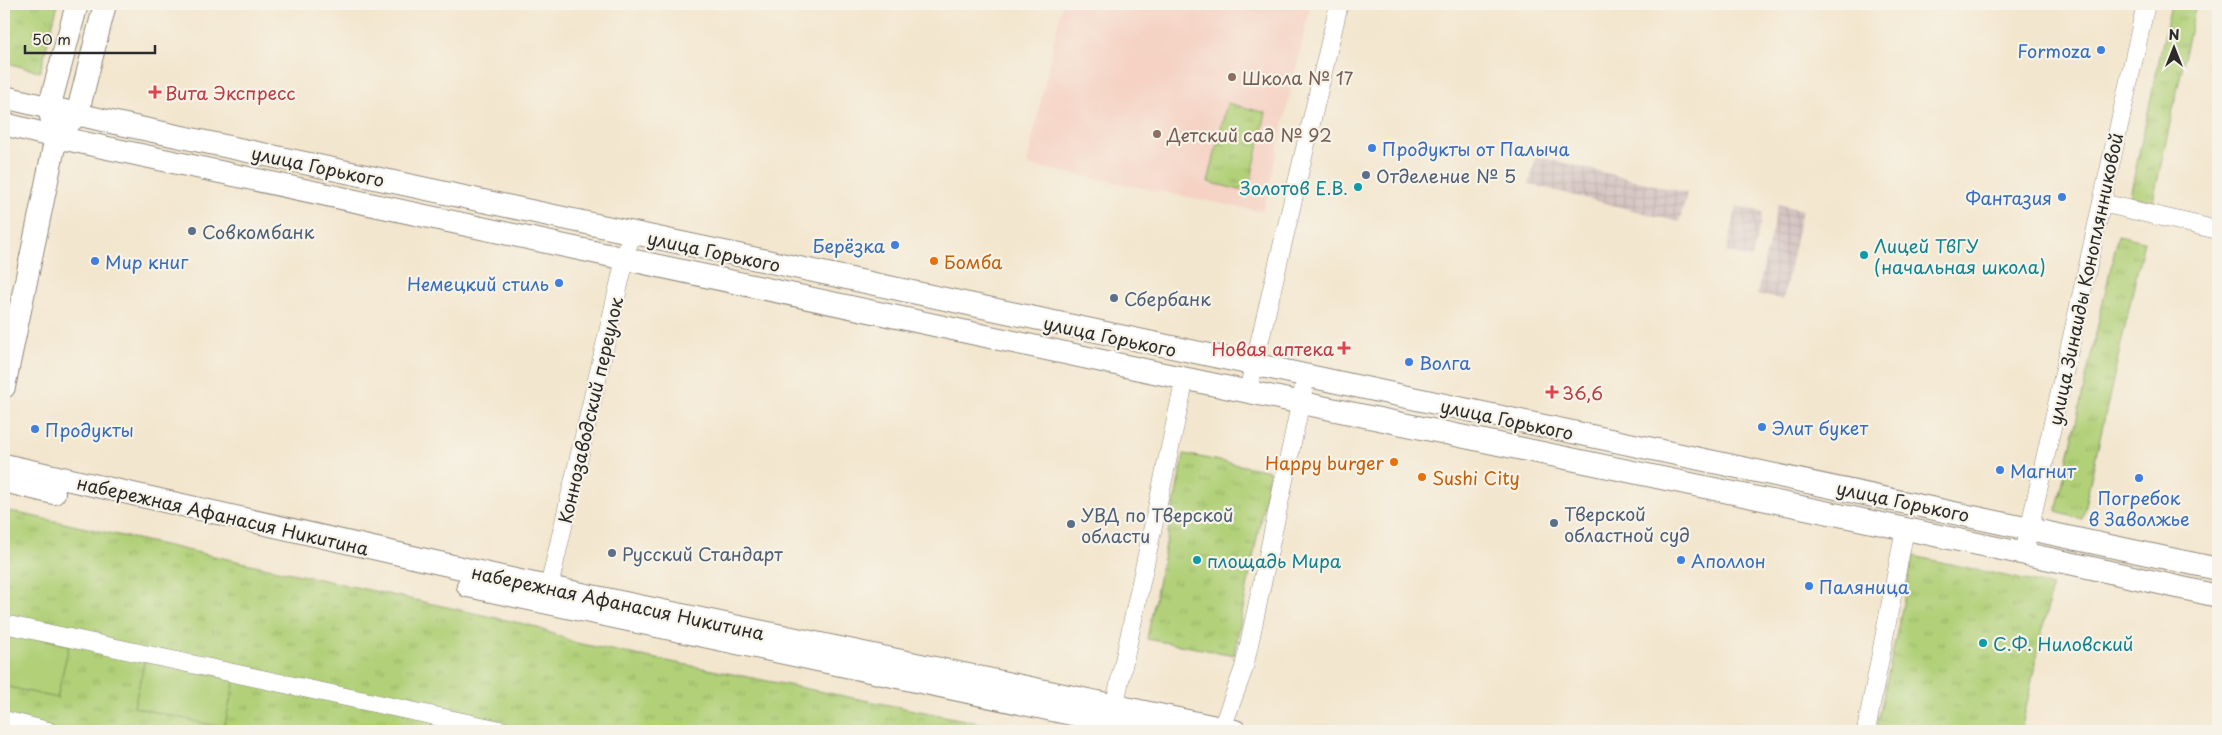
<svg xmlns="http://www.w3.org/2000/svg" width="2222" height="735" font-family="'Playpen Sans',sans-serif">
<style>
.built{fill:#f5d2c3}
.industrial{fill:url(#industrial-grid)}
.grass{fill:url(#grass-tufts);stroke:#6e7e52}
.pitch{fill:#b1d078;stroke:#6e7e52}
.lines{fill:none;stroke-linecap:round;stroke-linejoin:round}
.minor-casing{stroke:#8f887c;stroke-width:19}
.major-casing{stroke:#8f887c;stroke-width:24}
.minor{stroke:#fff;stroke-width:18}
.major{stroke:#fff;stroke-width:22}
.shop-dot{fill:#3f7fe0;stroke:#f7f3e8;stroke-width:2}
.education-dot{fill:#8d6e63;stroke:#f7f3e8;stroke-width:2}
.health-dot{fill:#e0444e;stroke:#f7f3e8;stroke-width:2}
.service-dot{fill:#5c6f8a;stroke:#f7f3e8;stroke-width:2}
.culture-dot{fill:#0f9aa8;stroke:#f7f3e8;stroke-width:2}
.food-dot{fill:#e8710a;stroke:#f7f3e8;stroke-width:2}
.labels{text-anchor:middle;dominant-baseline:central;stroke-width:4.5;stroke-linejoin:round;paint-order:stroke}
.shop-label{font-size:18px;fill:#366cbe;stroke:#f7f3e8;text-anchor:start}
.education-label{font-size:18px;fill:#785e54;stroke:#f7f3e8;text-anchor:start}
.health-label{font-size:18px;fill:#be3a42;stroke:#f7f3e8;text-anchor:start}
.street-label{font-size:18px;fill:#2b2b2b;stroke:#f7f3e8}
.service-label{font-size:18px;fill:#4e5e75;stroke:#f7f3e8;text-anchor:start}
.culture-label{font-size:18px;fill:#0d838f;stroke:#f7f3e8;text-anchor:start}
.food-label{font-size:18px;fill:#c56008;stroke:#f7f3e8;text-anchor:start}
</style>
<defs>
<pattern id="industrial-grid" width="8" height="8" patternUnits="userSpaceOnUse" patternTransform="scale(1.25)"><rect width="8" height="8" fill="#d1bfbd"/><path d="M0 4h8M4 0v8" fill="none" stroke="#b4a4a3"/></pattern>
<pattern id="grass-tufts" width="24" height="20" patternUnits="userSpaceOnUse" patternTransform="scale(1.25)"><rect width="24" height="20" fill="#b1d078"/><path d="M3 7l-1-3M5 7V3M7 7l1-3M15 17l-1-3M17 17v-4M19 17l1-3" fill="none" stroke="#98b368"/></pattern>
</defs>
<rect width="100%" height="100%" fill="#f7f3e8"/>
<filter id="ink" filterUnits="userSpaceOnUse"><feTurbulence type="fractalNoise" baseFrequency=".02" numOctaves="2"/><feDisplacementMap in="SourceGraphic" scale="10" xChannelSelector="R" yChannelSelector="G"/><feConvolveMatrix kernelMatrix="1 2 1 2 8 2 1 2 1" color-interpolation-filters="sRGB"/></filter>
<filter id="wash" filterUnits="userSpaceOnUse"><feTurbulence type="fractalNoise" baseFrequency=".0096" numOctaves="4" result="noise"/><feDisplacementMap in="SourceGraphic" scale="20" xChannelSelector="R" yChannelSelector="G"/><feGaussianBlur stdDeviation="1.12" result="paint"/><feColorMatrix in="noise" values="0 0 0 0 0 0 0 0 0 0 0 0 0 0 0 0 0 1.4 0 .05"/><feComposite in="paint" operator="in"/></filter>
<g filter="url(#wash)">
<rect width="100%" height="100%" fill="#f3e6ce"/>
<polygon class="built" points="1062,4 1311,4 1263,212 1027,165"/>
<g class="industrial">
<polygon points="1536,156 1687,193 1679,222 1529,184"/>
<polygon points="1778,204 1802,210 1783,300 1757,294"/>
<polygon points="1737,206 1763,212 1752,258 1726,252"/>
</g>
<g class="grass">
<polygon points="4,4 58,4 40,72 4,62"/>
<polygon points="2171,4 2196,4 2153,201 2130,196"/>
<polygon points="1227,103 1266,113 1248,192 1208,182"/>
<polygon points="2118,235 2144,241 2082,519 2056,512"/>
<polygon points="1184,454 1270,471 1234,655 1147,639"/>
<polygon points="4,510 533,626 576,643 1020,731 55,731 4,719"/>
<polygon points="1913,556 2052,586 2021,731 1876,731"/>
</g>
<g class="pitch">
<polygon points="4,630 69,645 57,698 4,686"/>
<polygon points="145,660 235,680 224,728 134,707"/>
</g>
</g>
<g filter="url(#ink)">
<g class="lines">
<defs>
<g id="minor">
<polyline points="2102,203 2218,230"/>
<polyline points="1248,391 1339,4"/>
<polyline points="2024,553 2146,4"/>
<polyline points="549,587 631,233"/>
<polyline points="4,624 505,731"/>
<polyline points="1112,717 1185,378"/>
<polyline points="4,720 48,731"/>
<polyline points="1222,728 1244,668 1306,377"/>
<polyline points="1866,731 1905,529"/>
</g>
<g id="major">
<polyline points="4,97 111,122 2218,569"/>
<polyline points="4,124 56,137 1149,371 2083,566 2218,596"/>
<polyline points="67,125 77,115 105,4"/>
<polyline points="4,387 56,137 49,108 77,4"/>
<polyline points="4,465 515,580 1235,731"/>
<polyline points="4,481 54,493"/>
<polyline points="468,586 1152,731"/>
</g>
</defs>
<use href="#minor" class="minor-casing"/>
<use href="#major" class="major-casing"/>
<use href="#minor" class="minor"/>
<use href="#major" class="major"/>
</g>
</g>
<g class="shop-dot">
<circle cx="2101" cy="50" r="5"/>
<circle cx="1372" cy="148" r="5"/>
<circle cx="2062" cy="197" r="5"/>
<circle cx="895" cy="245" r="5"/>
<circle cx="95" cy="261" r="5"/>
<circle cx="559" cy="283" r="5"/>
<circle cx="1409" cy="362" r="5"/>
<circle cx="1762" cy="427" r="5"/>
<circle cx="35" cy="429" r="5"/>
<circle cx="2000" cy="470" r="5"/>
<circle cx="2139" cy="478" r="5"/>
<circle cx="1681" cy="560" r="5"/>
<circle cx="1809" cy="586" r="5"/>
</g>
<g class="education-dot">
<circle cx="1232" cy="77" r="5"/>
<circle cx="1157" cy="134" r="5"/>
</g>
<g class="health-dot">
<path d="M152.5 84.5h5v5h5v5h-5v5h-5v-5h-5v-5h5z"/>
<path d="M1341.5 340.5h5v5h5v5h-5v5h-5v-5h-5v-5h5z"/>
<path d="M1549.5 384.5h5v5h5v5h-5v5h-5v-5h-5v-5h5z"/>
</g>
<g class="service-dot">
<circle cx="1366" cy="175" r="5"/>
<circle cx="192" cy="231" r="5"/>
<circle cx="1114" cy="298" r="5"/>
<circle cx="1554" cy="523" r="5"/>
<circle cx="1071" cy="524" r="5"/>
<circle cx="612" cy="553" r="5"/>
</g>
<g class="culture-dot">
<circle cx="1358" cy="187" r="5"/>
<circle cx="1864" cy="255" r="5"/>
<circle cx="1197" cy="560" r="5"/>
<circle cx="1983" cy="643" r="5"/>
</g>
<g class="food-dot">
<circle cx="934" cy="261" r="5"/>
<circle cx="1394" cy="462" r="5"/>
<circle cx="1422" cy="477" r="5"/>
</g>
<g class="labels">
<g class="shop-label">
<text x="2091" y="50" text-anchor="end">Formoza</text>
<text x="1382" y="148">Продукты от Палыча</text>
<text x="2052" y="197" text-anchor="end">Фантазия</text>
<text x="885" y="245" text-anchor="end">Берёзка</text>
<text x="105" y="261">Мир книг</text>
<text x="549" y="283" text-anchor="end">Немецкий стиль</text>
<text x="1419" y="362">Волга</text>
<text x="1772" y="427">Элит букет</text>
<text x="45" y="429">Продукты</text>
<text x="2010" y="470">Магнит</text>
<text x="2139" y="497" text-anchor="middle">Погребок<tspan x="2139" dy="21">в Заволжье</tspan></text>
<text x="1691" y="560">Аполлон</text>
<text x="1819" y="586">Паляница</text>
</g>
<g class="education-label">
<text x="1242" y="77">Школа № 17</text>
<text x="1167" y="134">Детский сад № 92</text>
</g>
<g class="health-label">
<text x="165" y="92">Вита Экспресс</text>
<text x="1334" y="348" text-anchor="end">Новая аптека</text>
<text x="1562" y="392">36,6</text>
</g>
<g class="street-label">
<text transform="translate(318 166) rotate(12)">улица Горького</text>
<text transform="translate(714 251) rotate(12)">улица Горького</text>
<text transform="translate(2085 279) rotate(-78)">улица Зинаиды Коноплянниковой</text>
<text transform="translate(1110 336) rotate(12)">улица Горького</text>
<text transform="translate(590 410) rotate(-77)">Коннозаводский переулок</text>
<text transform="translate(1507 419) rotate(12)">улица Горького</text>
<text transform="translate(1903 501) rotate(12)">улица Горького</text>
<text transform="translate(223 515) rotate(13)">набережная Афанасия Никитина</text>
<text transform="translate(618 602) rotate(12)">набережная Афанасия Никитина</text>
</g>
<g class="service-label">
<text x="1376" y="175">Отделение № 5</text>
<text x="202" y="231">Совкомбанк</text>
<text x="1124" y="298">Сбербанк</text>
<text x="1564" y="513">Тверской<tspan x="1564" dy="21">областной суд</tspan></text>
<text x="1081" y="514">УВД по Тверской<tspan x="1081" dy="21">области</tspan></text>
<text x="622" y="553">Русский Стандарт</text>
</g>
<g class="culture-label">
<text x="1348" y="187" text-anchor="end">Золотов Е.В.</text>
<text x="1874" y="245">Лицей ТвГУ<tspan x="1874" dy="21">(начальная школа)</tspan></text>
<text x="1207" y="560">площадь Мира</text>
<text x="1993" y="643">С.Ф. Ниловский</text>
</g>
<g class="food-label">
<text x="944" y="261">Бомба</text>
<text x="1384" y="462" text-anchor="end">Happy burger</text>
<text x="1432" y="477">Sushi City</text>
</g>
</g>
<rect width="2222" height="735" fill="none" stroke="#f7f3e8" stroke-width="20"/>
<g transform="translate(2174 48)" stroke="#f7f3e8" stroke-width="4" paint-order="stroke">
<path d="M0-4L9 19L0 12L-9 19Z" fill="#2b2b2b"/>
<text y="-8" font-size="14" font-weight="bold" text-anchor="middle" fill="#2b2b2b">N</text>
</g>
<path d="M25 45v8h130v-8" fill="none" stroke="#2b2b2b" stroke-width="2.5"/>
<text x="32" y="45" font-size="15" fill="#2b2b2b" stroke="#f7f3e8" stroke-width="4" paint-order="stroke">50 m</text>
</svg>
